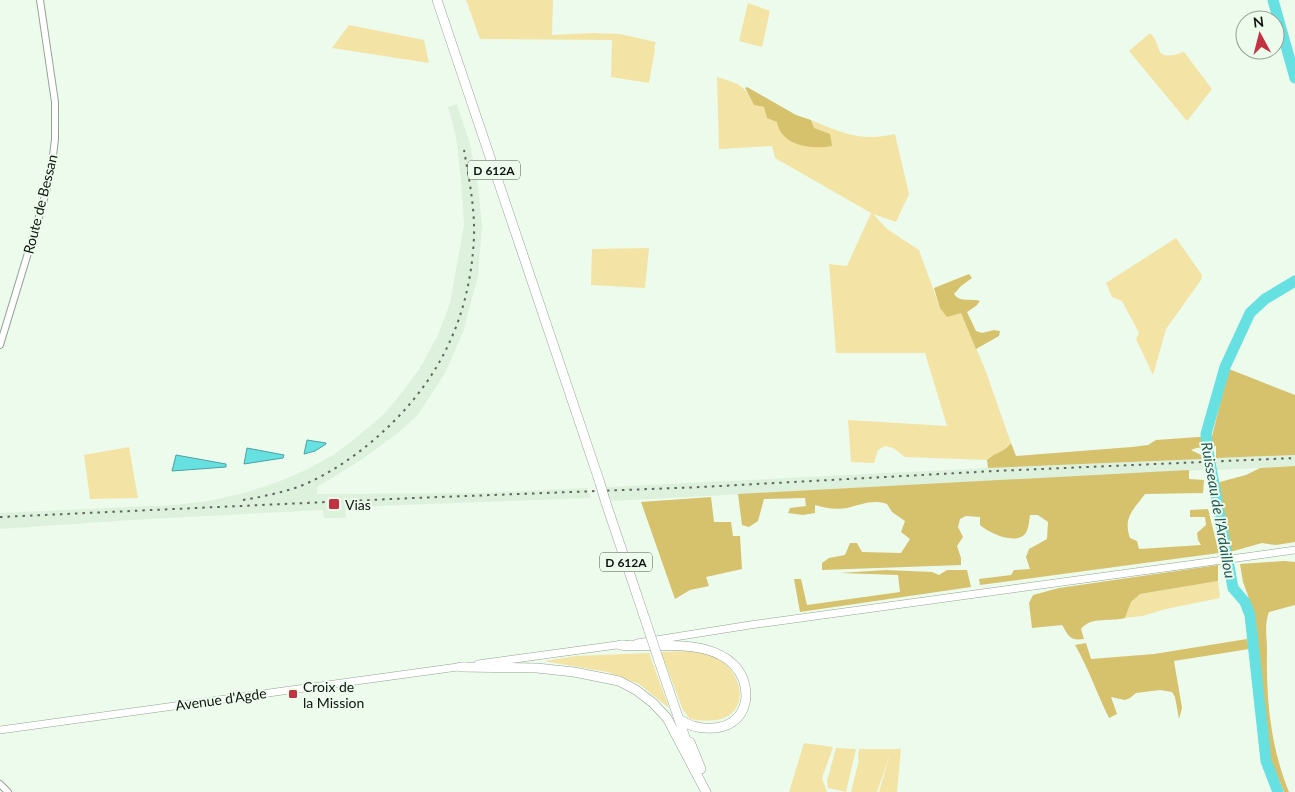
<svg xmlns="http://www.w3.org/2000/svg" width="1295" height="792" font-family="Lato,sans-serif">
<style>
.built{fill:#ddf1dd}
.green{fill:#f3e4a5}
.forest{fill:#d6c16c}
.water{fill:#66e0e1;stroke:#4ca2a2}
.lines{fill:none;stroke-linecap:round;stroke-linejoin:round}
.river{stroke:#66e0e1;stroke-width:11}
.tertiary-casing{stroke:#94a294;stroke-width:8}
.secondary-casing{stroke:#94a294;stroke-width:8}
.trunk-casing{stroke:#94a294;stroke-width:10}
.tertiary{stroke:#fff;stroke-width:6}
.secondary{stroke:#fff;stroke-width:7}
.trunk{stroke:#fff;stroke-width:9}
.rail{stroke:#5e665e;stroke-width:2;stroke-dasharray:2.5 5;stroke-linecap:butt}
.trunk-bridge-casing{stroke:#94a294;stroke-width:10;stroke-linecap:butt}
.trunk-bridge{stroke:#fff;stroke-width:9}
.poi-dot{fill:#c23240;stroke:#edfbed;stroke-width:2}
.labels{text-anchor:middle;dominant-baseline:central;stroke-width:4;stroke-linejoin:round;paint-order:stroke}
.shield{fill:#edfbed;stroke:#515951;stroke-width:1}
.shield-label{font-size:12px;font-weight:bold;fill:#0e130e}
.street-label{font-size:14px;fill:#0e130e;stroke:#edfbed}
.poi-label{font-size:14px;fill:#0e130e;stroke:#edfbed;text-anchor:start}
.water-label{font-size:15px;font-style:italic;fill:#225758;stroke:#edfbed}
</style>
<rect width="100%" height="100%" fill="#edfbed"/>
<g class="built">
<polygon points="457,104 470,144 478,185 482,225 478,276 463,332 445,373 417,416 394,436 364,458 317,487 317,494 479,493 587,488 591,498 378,506 345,509 346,517 341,518 324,518 323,510 148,519 0,529 0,513 173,505 209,501 244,493 280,481 308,469 333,455 357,437 384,414 400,395 420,368 438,335 450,303 464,225 461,180 456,136 448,107"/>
<polygon points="1295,455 1295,466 1217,470 1216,458"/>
<polygon points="1202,459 1203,470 611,501 607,487 988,468"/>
</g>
<g class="green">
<polygon points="466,0 553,0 552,35 593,33 620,34 656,42 654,48 655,49 649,83 611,77 612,40 480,39"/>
<polygon points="748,3 770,11 762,47 739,41"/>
<polygon points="349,25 424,40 429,63 332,48"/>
<path d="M1150,33C1164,46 1151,63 1184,52L1212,89L1187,121L1129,51Z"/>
<path d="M717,77C739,84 743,83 754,105L764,107L814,128L811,120C842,133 861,142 895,134L909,194L896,222L873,214L887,229L919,250L940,308L961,313L985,369L1011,443C1002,454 997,451 987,460L905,457L893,448L885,446L878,450L874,463L851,462L848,420L947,426L925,353H836L829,264L847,266L871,213L775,158L772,146L719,149Z"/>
<polygon points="1176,238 1202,275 1201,280 1166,329 1153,375 1136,339 1139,333 1122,301 1112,297 1106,283"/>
<polygon points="649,248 645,288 591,285 592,249"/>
<polygon points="129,447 138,498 90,499 84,455"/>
<polygon points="1218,581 1220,598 1166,609 1142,616 1125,618 1131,602 1140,594"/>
<path d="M685,651C698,652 711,653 722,661C740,674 750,707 724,718C713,722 701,721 690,719L683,710L661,652Z"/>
<polygon points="649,653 669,708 639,684 607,672 544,661 576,656"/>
<polygon points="804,743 833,747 822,778 827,792 789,792"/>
<polygon points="836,748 856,749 846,792 828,788 827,781"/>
<polygon points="859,749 901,749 897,792 879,792 890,754 877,792 851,792 859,760 858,759"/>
</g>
<g class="forest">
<path d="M747,87L796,115L811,120L814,128L830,134L832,146C812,150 781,146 777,122L767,118L764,107L754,105L745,88Z"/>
<path d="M969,274L972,278L961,286L954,294C960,303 971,298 980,301L976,306L967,312L976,331L982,333L994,330L1000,331L999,336L976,349L961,313L947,317L940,308L934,288Z"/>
<path d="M1229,369L1295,395V455L1216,458V446C1207,448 1199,446 1191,450L1201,455L1202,459L988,468L987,460C997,451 1002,454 1011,443L1016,456L1132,447L1148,445L1156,440L1212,436Z"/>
<polygon points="1295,466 1295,542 1276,545 1262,543 1230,552 1216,483 1246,475 1260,468"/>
<path d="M1189,470V479L1204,480L1203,493L1145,494C1133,510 1123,518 1130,538L1137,541L1139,549L1201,545L1198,540L1197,533L1206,525L1205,517H1190V510L1208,509L1219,553L980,585L979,579L1011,575L1014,570L1030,569L1026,557L1029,549L1047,539L1048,522L1038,515H1030C1029,521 1029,529 1025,534C1015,545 989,533 980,525V517L966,516L960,519L958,527L963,537L957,546L961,558V565L822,570V563L829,558L845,555L850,543H857L862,552L901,553L910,539L901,532L905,521L892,512L887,504C872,499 861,505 847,508C836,510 825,508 815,505V513L803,515L788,513L790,508L806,506L805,498L764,499L758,521L749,527L742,525L738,494Z"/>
<polygon points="711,497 714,522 731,522 733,536 740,536 742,569 706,577 709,586 690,590 675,599 641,502"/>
<path d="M1284,561L1295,562V605L1269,612C1264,625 1267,636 1267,649C1266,699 1270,745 1289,792H1284L1268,753L1255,615L1243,582L1240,564Z"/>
<path d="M1218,565V581L1140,594L1131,602L1125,618C1110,622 1091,616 1081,629L1084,639C1069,641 1069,636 1062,625L1032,628L1029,603L1033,595L1059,588Z"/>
<polygon points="886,570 932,572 939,575 947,570 967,570 971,587 800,612 794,579 801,579 807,605 900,592 898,575 840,573"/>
<path d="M1247,639L1249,649L1174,661L1182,708L1179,719L1175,697L1172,692L1160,690L1136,693L1130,698L1125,700L1111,697L1117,714L1109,718C1097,694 1089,669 1075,645L1086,643L1091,659L1154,654Z"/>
</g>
<g class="water">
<polygon points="307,440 326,443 326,444 315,451 304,454"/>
<polygon points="247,448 284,455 283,458 244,464"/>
<polygon points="176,455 226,464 226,467 172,471"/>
</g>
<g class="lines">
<g class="river">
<polyline points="1273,0 1295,78"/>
<polyline points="1278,792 1266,761 1250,615 1245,602 1233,588 1208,451 1206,434 1225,367 1250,313 1265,299 1295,281"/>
</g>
<defs>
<g id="tertiary">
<polyline points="0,345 42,207 51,172 55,139 55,102 40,0"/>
<polyline points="0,784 8,792"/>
</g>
<g id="secondary">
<polyline points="637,643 750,625 1295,550"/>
<polyline points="478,664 624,644"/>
<polyline points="0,730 465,666"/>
</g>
<g id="trunk">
<polyline points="437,0 600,483"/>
<polyline points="605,500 647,625"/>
<path d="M620,645C647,648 677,642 704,649C728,655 746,670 746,696C746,702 743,712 738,717C725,732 696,731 681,720"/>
<polyline points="659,661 689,749"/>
<polyline points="460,667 537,668 574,672 619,681 636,690 653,703 667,718 706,792"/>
<polyline points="690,742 701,769"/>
</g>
</defs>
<use href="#tertiary" class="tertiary-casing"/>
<use href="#secondary" class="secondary-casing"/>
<use href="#trunk" class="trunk-casing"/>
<use href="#tertiary" class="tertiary"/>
<use href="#secondary" class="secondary"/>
<use href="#trunk" class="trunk"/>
<g class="rail">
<path d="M243,500C261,497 280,493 298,487C324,477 348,461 369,444C435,389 470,323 474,237C475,208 469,179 464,150"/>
<polyline points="0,517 414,498 702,487 995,471 1295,458"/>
</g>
<defs>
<g id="trunk-bridge">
<polyline points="600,483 605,500"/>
<polyline points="647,625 659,661"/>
</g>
</defs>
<use href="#trunk-bridge" class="trunk-bridge-casing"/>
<use href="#trunk-bridge" class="trunk-bridge"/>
</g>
<g class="poi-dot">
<rect x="328" y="498" width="12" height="12" rx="2.5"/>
<rect x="288" y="689" width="10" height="10" rx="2.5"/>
</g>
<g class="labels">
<g class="shield">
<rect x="468" y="160.5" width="52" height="19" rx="4"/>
<rect x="600" y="552.5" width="52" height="19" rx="4"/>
</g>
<g class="shield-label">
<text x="494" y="170">D 612A</text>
<text x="626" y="562">D 612A</text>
</g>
<g class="street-label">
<text transform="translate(40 204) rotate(-76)">Route de Bessan</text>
<text transform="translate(221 699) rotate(-8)">Avenue d'Agde</text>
</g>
<g class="poi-label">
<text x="345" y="504">Vias</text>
<text x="303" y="686">Croix de<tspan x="303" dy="16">la Mission</tspan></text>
</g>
<g class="water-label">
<text transform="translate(1219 510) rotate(80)">Ruisseau de l'Ardaillou</text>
</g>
</g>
<g transform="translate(1260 35) rotate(353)"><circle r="24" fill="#edfbed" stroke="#949e94"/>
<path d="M0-4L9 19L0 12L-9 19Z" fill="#c23240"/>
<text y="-8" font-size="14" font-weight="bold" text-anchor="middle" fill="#0e130e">N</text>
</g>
</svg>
